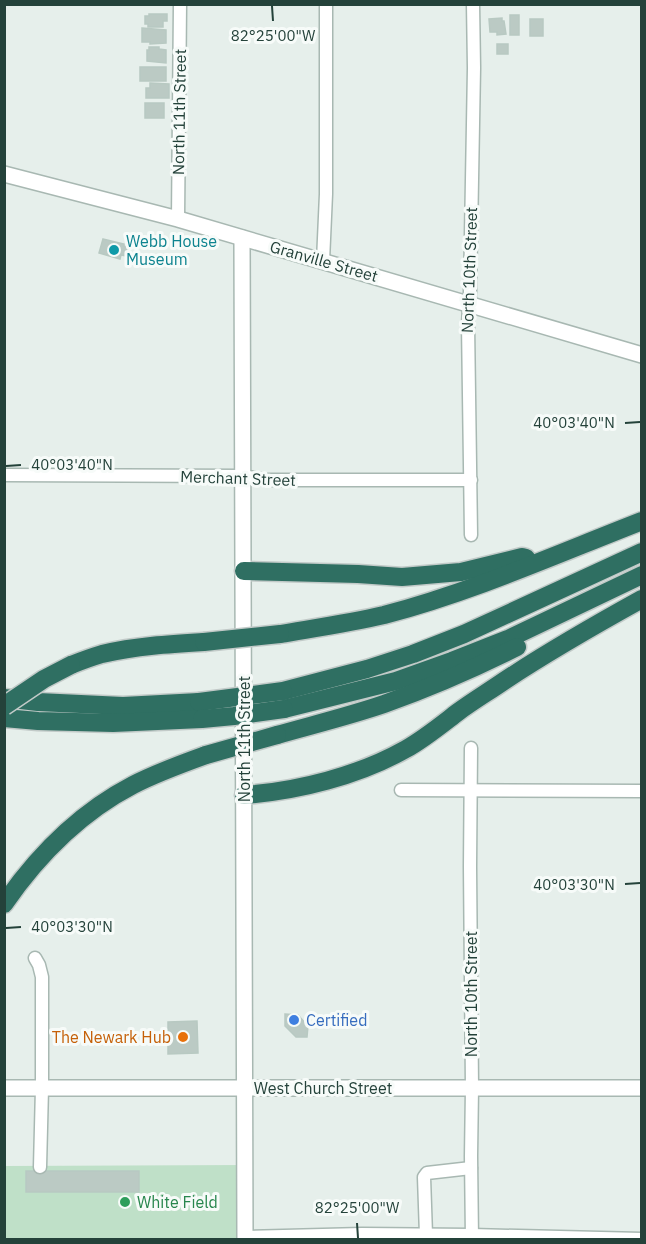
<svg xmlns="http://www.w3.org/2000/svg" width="646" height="1244" font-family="'IBM Plex Sans',sans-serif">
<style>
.green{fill:#bfe0c8}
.building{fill:#bbcac4;stroke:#b8c9c2;stroke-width:1.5}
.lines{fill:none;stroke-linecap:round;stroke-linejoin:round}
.minor-casing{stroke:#a8b8b2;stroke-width:15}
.tertiary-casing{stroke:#a8b8b2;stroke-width:18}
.motorway-casing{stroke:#c2cac8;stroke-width:21}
.minor{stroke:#fff;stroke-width:12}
.tertiary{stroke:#fff;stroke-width:15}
.motorway{stroke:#2f6f62;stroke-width:18}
.motorway-bridge-casing{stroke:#c2cac8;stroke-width:21;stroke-linecap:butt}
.motorway-bridge{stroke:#2f6f62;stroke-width:18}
.ticks{fill:none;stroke:#24423a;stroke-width:2}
.culture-dot{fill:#0f9aa8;stroke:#f7fbf9;stroke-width:2}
.shop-dot{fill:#3f7fe0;stroke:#f7fbf9;stroke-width:2}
.food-dot{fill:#e8710a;stroke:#f7fbf9;stroke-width:2}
.leisure-dot{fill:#2e9e5b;stroke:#f7fbf9;stroke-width:2}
.labels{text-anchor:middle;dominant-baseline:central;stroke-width:6;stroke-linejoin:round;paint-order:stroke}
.street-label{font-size:16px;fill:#24423a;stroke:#f7fbf9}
.culture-label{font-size:16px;fill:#0d838f;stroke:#f7fbf9;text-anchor:start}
.shop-label{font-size:16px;fill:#366cbe;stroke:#f7fbf9;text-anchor:start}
.food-label{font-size:16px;fill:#c56008;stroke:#f7fbf9;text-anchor:end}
.leisure-label{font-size:16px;fill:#27864d;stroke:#f7fbf9;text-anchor:start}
.ticks-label{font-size:15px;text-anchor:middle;fill:#24423a;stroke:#f7fbf9;stroke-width:6;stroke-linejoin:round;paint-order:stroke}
</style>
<rect width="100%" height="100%" fill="#e6efeb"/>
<polygon class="green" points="245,1165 243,1239 5,1240 5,1166"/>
<g class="building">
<polygon points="149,14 167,14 167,21 163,21 163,27 148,27 148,24 145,24 145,16 149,16"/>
<rect x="510" y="15" width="9" height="20"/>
<polygon points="502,18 502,21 504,21 506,34 497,35 497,32 490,32 489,19"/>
<rect x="530" y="19" width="13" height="17"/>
<polygon points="142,28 166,30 166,43 150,44 150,42 142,42"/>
<rect x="497" y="44" width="11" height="10"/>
<polygon points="149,47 159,47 159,49 166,50 166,63 147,61 147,50 149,50"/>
<rect x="140" y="67" width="26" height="14"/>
<polygon points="150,83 169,84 169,98 146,98 146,88 150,88"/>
<rect x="145" y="103" width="19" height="15"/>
<polygon points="103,239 124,244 124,246 129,248 126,256 121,255 120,259 99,253"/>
<polygon points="285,1014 298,1015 308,1026 307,1037 296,1037 285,1026"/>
<polygon points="197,1021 198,1053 168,1054 168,1022"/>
<rect x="26" y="1171" width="113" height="21"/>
</g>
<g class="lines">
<defs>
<g id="minor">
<polyline points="178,219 180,4"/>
<polyline points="323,261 326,194 326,4"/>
<polyline points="4,475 243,476 266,480 471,480"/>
<polyline points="471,535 468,324 470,291 474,68 473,4"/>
<polyline points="471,748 470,867 472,1088 471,1156 472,1240"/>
<polyline points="401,790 642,791"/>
<polyline points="35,958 39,965 42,977 42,1088 40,1167"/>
<polyline points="426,1235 424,1177 427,1173 471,1168"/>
<polyline points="245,1237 362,1234 472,1235 642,1239"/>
</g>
<g id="tertiary">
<polyline points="4,174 178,219 642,355"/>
<polyline points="242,238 245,1240"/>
<polyline points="4,1088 642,1088"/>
</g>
<g id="motorway">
<polyline points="244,571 358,574 402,577 461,572 522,557 526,558"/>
<path d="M280,634C315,628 350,623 384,615C472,592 557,554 642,521"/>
<path d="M71,665C81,661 92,657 102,654C136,646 170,644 204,642"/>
<polyline points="283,691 367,669 413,654 464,634 642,552"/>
<polyline points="4,698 38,702 123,706 199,702"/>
<polyline points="284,709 396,681 452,661 508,639 642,575"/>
<polyline points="4,718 38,721 113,723 202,719"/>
<path d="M277,735C312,725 349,716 384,704C429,688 473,669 517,647"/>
<path d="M244,795C298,791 358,776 406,749C424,739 441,725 458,712C473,701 488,692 504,681C548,652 595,625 642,599"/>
<path d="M4,904C38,855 79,813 133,785C156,773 181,764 206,755"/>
</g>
</defs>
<use href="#minor" class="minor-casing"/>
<use href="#tertiary" class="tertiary-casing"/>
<use href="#motorway" class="motorway-casing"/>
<use href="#minor" class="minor"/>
<use href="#tertiary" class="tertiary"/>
<use href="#motorway" class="motorway"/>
<defs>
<g id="motorway-bridge">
<polyline points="204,642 280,634"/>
<polyline points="199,702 283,691"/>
<polyline points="4,706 44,679 71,665"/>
<polyline points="202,719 234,716 284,709"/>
<polyline points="206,755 277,735"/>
</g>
</defs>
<use href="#motorway-bridge" class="motorway-bridge-casing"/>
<use href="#motorway-bridge" class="motorway-bridge"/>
</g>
<path class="ticks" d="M272,6L273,21M625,423L640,422M6,466L21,465M625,884L640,883M6,928L21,927M357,1223L358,1238"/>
<circle class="culture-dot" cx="114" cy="250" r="6"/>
<circle class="shop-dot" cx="294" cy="1020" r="6"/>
<circle class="food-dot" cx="183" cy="1037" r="6"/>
<circle class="leisure-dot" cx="125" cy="1202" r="6"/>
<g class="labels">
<g class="street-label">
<text transform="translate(179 112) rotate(-89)">North 11th Street</text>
<text transform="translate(324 261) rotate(16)">Granville Street</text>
<text transform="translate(469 270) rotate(-88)">North 10th Street</text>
<text transform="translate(238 478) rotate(2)">Merchant Street</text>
<text transform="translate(244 739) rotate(-90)">North 11th Street</text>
<text transform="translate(471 994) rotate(-90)">North 10th Street</text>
<text x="323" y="1088">West Church Street</text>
</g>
<g class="culture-label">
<text x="126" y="241">Webb House<tspan x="126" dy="18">Museum</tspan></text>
</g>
<g class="shop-label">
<text x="306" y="1020">Certified</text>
</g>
<g class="food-label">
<text x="171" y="1037">The Newark Hub</text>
</g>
<g class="leisure-label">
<text x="137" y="1202">White Field</text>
</g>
</g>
<g class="ticks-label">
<text x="273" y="41">82°25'00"W</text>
<text x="574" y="428">40°03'40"N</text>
<text x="72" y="470">40°03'40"N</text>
<text x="574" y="890">40°03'30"N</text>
<text x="72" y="932">40°03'30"N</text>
<text x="357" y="1213">82°25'00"W</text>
</g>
<rect width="646" height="1244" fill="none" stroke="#24423a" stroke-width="12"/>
</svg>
